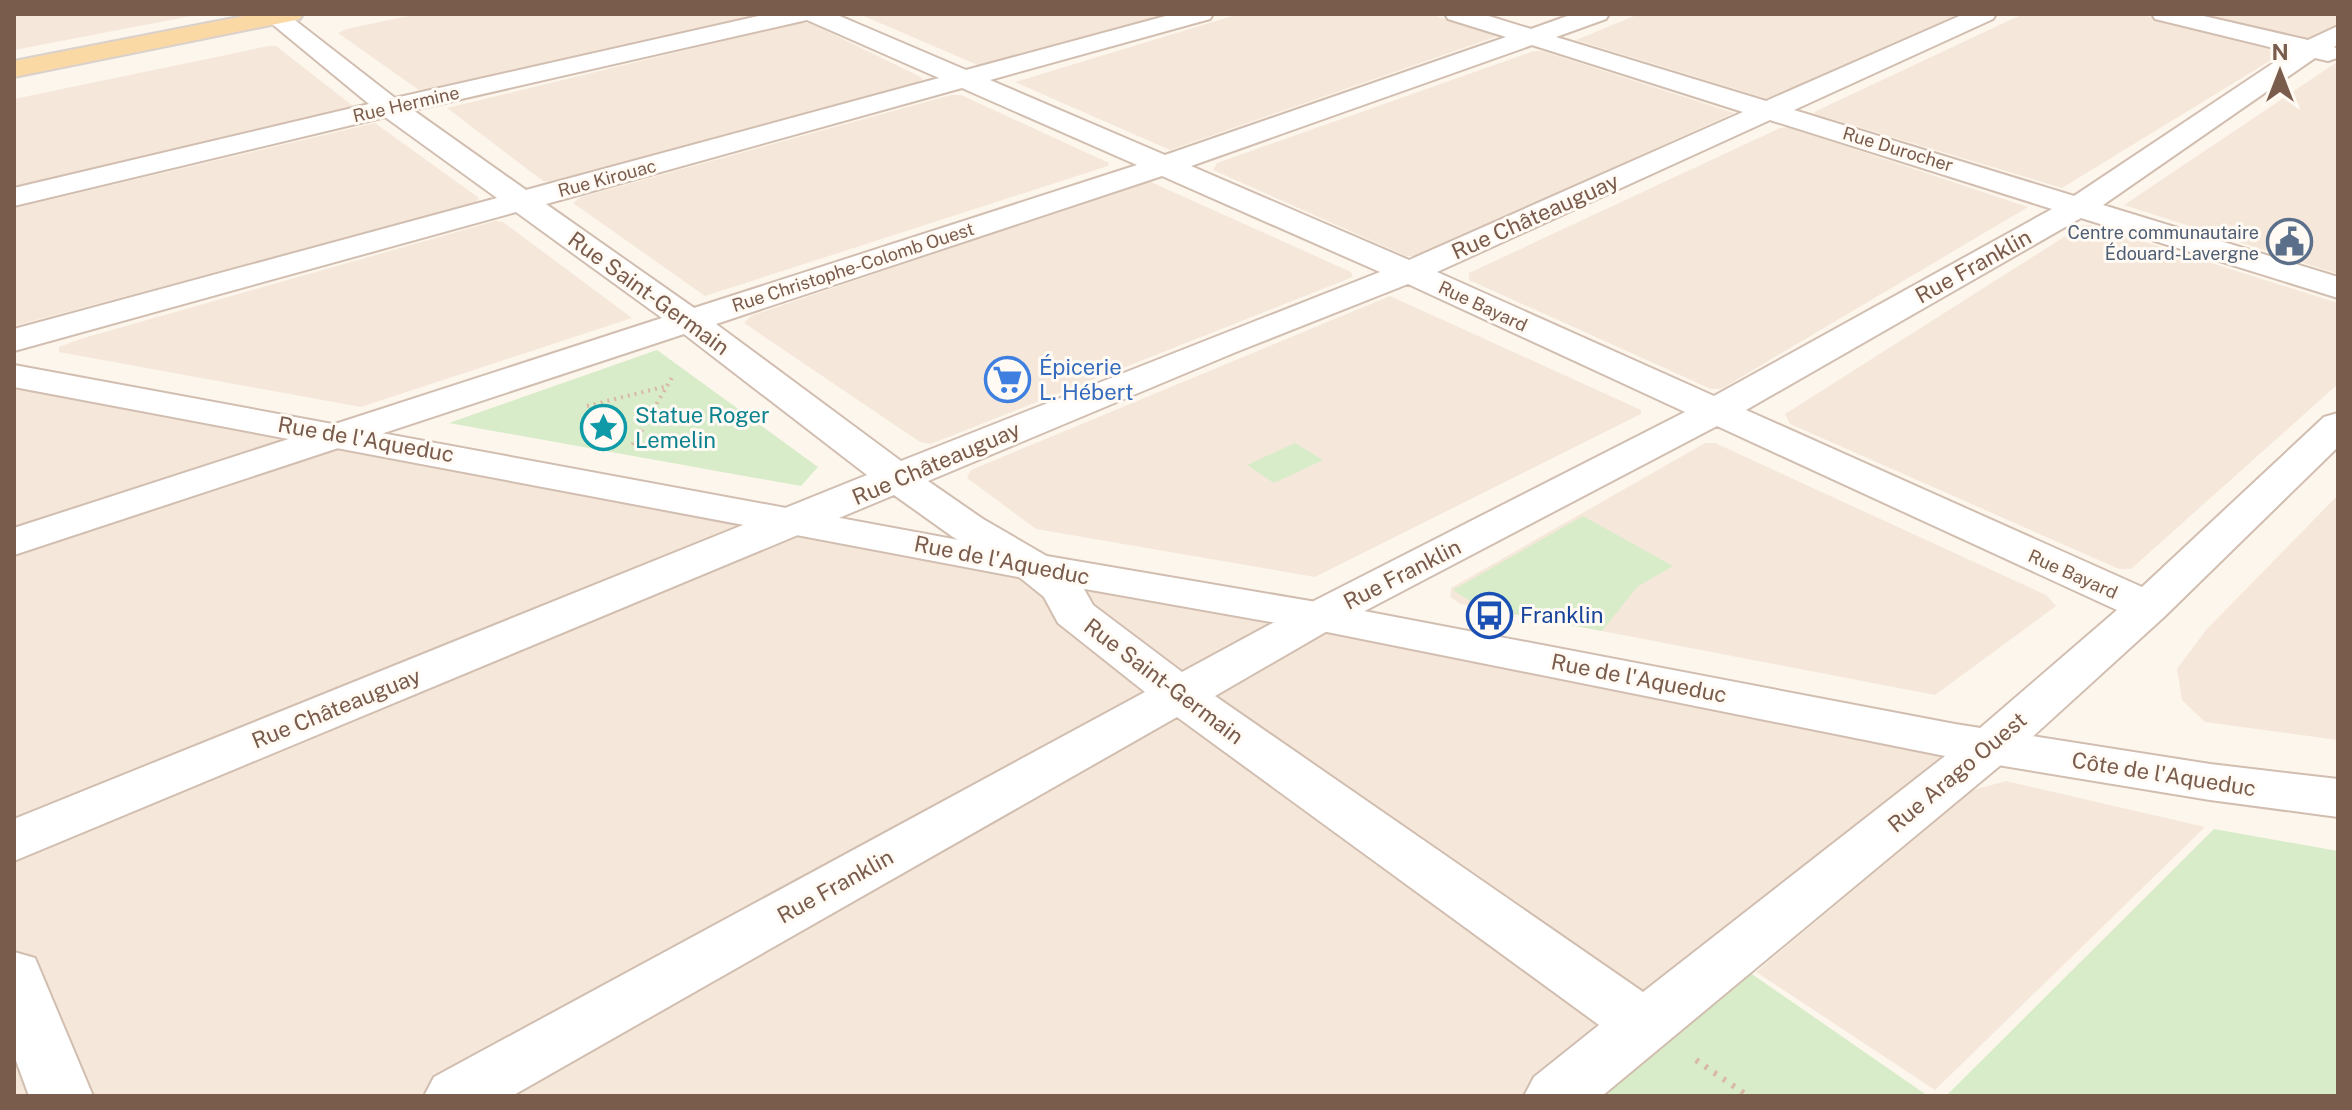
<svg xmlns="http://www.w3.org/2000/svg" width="2352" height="1110" font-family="'Public Sans',sans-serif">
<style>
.residential{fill:#f5e8da}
.green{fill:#d8ecc9}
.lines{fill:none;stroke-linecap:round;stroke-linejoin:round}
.minor-casing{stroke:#d1beb0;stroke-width:4}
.tertiary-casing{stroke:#d1beb0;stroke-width:4}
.primary-casing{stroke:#dad1cd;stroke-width:4}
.path-far2{stroke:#d9b8a5;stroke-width:4;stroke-dasharray:2 5;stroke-linecap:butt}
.path-far1{stroke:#d9b8a5;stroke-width:5;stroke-dasharray:2 6;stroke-linecap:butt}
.path{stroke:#d9b8a5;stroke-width:6;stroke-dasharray:3 8;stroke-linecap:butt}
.minor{fill:#fff;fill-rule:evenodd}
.tertiary{fill:#fff;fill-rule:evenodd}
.primary{fill:#fbd9a5;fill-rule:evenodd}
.labels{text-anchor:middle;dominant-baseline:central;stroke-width:6;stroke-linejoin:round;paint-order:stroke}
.far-street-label{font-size:18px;fill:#7a5c4d;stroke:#fffaf3}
.far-service-label{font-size:18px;fill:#4e5e75;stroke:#fffaf3;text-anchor:end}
.street-label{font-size:22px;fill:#7a5c4d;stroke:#fffaf3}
.shop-label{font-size:22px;fill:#366cbe;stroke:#fffaf3;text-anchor:start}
.culture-label{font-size:22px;fill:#0d838f;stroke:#fffaf3;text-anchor:start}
.transit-label{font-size:22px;fill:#164399;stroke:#fffaf3;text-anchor:start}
</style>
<rect width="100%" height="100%" fill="#fdf6ec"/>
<g class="residential">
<polygon points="14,14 202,14 14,50"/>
<polygon points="418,14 773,14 423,93 338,33 346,29"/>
<polygon points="859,14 1168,14 980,66"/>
<polygon points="1239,14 1430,14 1498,36 1170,150 1015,82"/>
<polygon points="1639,14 1959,14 1768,99 1576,40"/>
<polygon points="2023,14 2138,14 2286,51 2062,188 1815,114 1814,112"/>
<polygon points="2191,14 2338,14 2338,25 2311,41"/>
<polygon points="797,23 810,23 923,78 920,82 552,182 543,181 447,108"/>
<polygon points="269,46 276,46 353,106 351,109 14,188 14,99"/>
<polygon points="1534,51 1542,51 1734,113 1416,256 1406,256 1213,170 1217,163"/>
<polygon points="2338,62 2338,274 2124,205 2337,62"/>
<polygon points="951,95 961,95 1109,163 1108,166 705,296 573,203 581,197"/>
<polygon points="375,123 479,198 475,203 14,326 14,208"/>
<polygon points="1788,127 2028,207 1721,389 1711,389 1469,280 1469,273 1780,128"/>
<polygon points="1144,182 1151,182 1351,272 1353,277 931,444 920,442 744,323 751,316"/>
<polygon points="495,221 503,222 632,318 361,407 59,352 59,347 80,339"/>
<polygon points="2083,225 2091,225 2338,303 2338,384 2131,569 2119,569 1790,424 1785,414"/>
<polygon points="1390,296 1641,410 1641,414 1315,577 1036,529 967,478 971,470"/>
<polygon points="14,377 1990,747 1556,1096 14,1096"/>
<polygon points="1705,443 1715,443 2046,595 2056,606 1935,695 1461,604 1450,597 1451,588"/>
<polygon points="2338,495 2338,740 2205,722 2182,700 2177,669 2206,630"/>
<polygon points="2006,781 2205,827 1935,1090 1756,972 1973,790"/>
</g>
<g class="green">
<polygon points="657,350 818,467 801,486 449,423"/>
<polygon points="1295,443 1323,460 1274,483 1247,465"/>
<polygon points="1583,516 1673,566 1637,587 1602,631 1481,608 1453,590"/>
<polygon points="2214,829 2338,851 2338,1096 1946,1096"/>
<polygon points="1749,972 1928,1096 1602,1096"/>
</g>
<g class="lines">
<defs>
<g id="minor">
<path d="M260,14H287L395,98L767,14H835L966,70L1173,14H1213L1210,19L990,80L1165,155L1506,37L1448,19L1445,14H1482L1531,29L1573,14H1609L1606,19L1556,37L1766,101L1964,14H1996L1993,19L1794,110L2074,196L2290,52L2155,19L2152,14H2195L2308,40L2338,26V44L2334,47L2338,49L2337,58L2328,61L2315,58L2103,205L2338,277V298L2081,218L1746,410L2142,587L2324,417L2338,413V447L2164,617L2008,759L1602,1096H1524L1534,1077L1599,1025L1177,717L512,1096H424L434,1077L1145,692L1058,623L1044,597L1018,576L953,537L894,495L14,861V819L867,475L684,334L14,555V528L662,318L516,212L14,351V329L497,198L385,117L14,206V188L369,104ZM807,20L939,78L526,190L413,110ZM1532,45L1743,112L1409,260L1191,166ZM962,88L1137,165L694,308L546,204ZM1770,120L2052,209L1714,396L1437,272ZM1162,176L1380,272L901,461L716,324ZM1408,284L1685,412L1304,606L1182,672L1093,605L1079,580L1050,558L983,519L928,481L1236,352ZM1717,426L2117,610L1972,735L1643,992L1215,696L1336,626Z"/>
<polygon points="14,952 35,958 93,1096 29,1096 14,1055"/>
</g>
<polygon id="tertiary" points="14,365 1029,553 1322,603 1955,724 2210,764 2338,779 2338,817 2210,800 1955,758 1322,631 1029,579 14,387"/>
<polygon id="primary" points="254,14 303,14 300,19 291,21 14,77 14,61"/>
</defs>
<use href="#minor" class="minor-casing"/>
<use href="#tertiary" class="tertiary-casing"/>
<use href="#primary" class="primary-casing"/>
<g class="path-far2">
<polyline points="587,406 667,386"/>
<polyline points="646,422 674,374"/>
</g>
<polyline class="path-far1" points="633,445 647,420"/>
<polyline class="path" points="1696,1060 1748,1096"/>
<use href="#minor" class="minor"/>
<use href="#tertiary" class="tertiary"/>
<use href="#primary" class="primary"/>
</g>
<defs>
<symbol id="civic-ring" viewBox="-11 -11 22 22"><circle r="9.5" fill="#fffaf3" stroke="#5c6f8a" stroke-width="1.5"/><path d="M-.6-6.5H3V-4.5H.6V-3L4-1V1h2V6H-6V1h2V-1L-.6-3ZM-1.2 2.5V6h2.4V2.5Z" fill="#5c6f8a"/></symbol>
<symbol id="supermarket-ring" viewBox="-11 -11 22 22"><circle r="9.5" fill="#fffaf3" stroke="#3f7fe0" stroke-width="1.5"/><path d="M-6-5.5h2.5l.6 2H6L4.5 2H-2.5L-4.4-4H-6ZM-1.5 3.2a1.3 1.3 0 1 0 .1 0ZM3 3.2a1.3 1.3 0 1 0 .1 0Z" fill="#3f7fe0"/></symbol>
<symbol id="sight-ring" viewBox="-11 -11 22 22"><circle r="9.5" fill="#fffaf3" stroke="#0f9aa8" stroke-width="1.5"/><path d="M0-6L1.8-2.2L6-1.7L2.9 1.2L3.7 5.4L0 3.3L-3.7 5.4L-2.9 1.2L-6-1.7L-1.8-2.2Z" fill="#0f9aa8"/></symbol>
<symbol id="bus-ring" viewBox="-11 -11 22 22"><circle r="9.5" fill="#fffaf3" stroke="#1a4fb4" stroke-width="1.5"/><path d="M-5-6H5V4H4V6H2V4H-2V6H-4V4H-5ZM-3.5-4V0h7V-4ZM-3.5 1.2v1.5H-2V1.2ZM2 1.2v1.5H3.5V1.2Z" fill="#1a4fb4"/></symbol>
</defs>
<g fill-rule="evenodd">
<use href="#civic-ring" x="2264" y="216" width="51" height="51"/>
<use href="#supermarket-ring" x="982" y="354" width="51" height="51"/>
<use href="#sight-ring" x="578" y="402" width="51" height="51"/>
<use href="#bus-ring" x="1464" y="590" width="51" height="51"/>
</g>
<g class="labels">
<g class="far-street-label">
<text transform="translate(406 104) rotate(-13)">Rue Hermine</text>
<text transform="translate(1898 149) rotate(17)">Rue Durocher</text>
<text transform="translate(607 178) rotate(-15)">Rue Kirouac</text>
<text transform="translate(853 267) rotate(-18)">Rue Christophe-Colomb Ouest</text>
<text transform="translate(1483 306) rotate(25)">Rue Bayard</text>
<text transform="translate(2073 574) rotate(24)">Rue Bayard</text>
</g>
<g class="far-service-label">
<text x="2259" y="232">Centre communautaire<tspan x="2259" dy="21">Édouard-Lavergne</tspan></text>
</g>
<g class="street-label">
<text transform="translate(1535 216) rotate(-24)">Rue Châteauguay</text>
<text transform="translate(1973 266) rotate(-29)">Rue Franklin</text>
<text transform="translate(649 293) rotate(36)">Rue Saint-Germain</text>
<text transform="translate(366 439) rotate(10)">Rue de l'Aqueduc</text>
<text transform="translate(936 463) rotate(-23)">Rue Châteauguay</text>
<text transform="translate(1002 560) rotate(11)">Rue de l'Aqueduc</text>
<text transform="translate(1402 574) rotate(-27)">Rue Franklin</text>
<text transform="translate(1639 678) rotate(11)">Rue de l'Aqueduc</text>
<text transform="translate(1164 681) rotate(37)">Rue Saint-Germain</text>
<text transform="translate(336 708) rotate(-22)">Rue Châteauguay</text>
<text transform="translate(1957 772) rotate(-40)">Rue Arago Ouest</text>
<text transform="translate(2164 774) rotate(9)">Côte de l'Aqueduc</text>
<text transform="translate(835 886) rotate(-29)">Rue Franklin</text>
</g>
<g class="shop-label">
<text x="1039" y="367">Épicerie<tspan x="1039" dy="25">L. Hébert</tspan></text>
</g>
<g class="culture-label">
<text x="635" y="415">Statue Roger<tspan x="635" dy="25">Lemelin</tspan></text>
</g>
<g class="transit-label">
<text x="1520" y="615">Franklin</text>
</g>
</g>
<rect width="2352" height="1110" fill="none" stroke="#7a5c4d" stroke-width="32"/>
<g transform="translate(2280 72)" stroke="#fffaf3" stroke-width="6" paint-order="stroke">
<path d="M0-6L14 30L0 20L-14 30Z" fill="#7a5c4d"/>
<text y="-12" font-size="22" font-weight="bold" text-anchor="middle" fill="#7a5c4d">N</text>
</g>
</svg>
